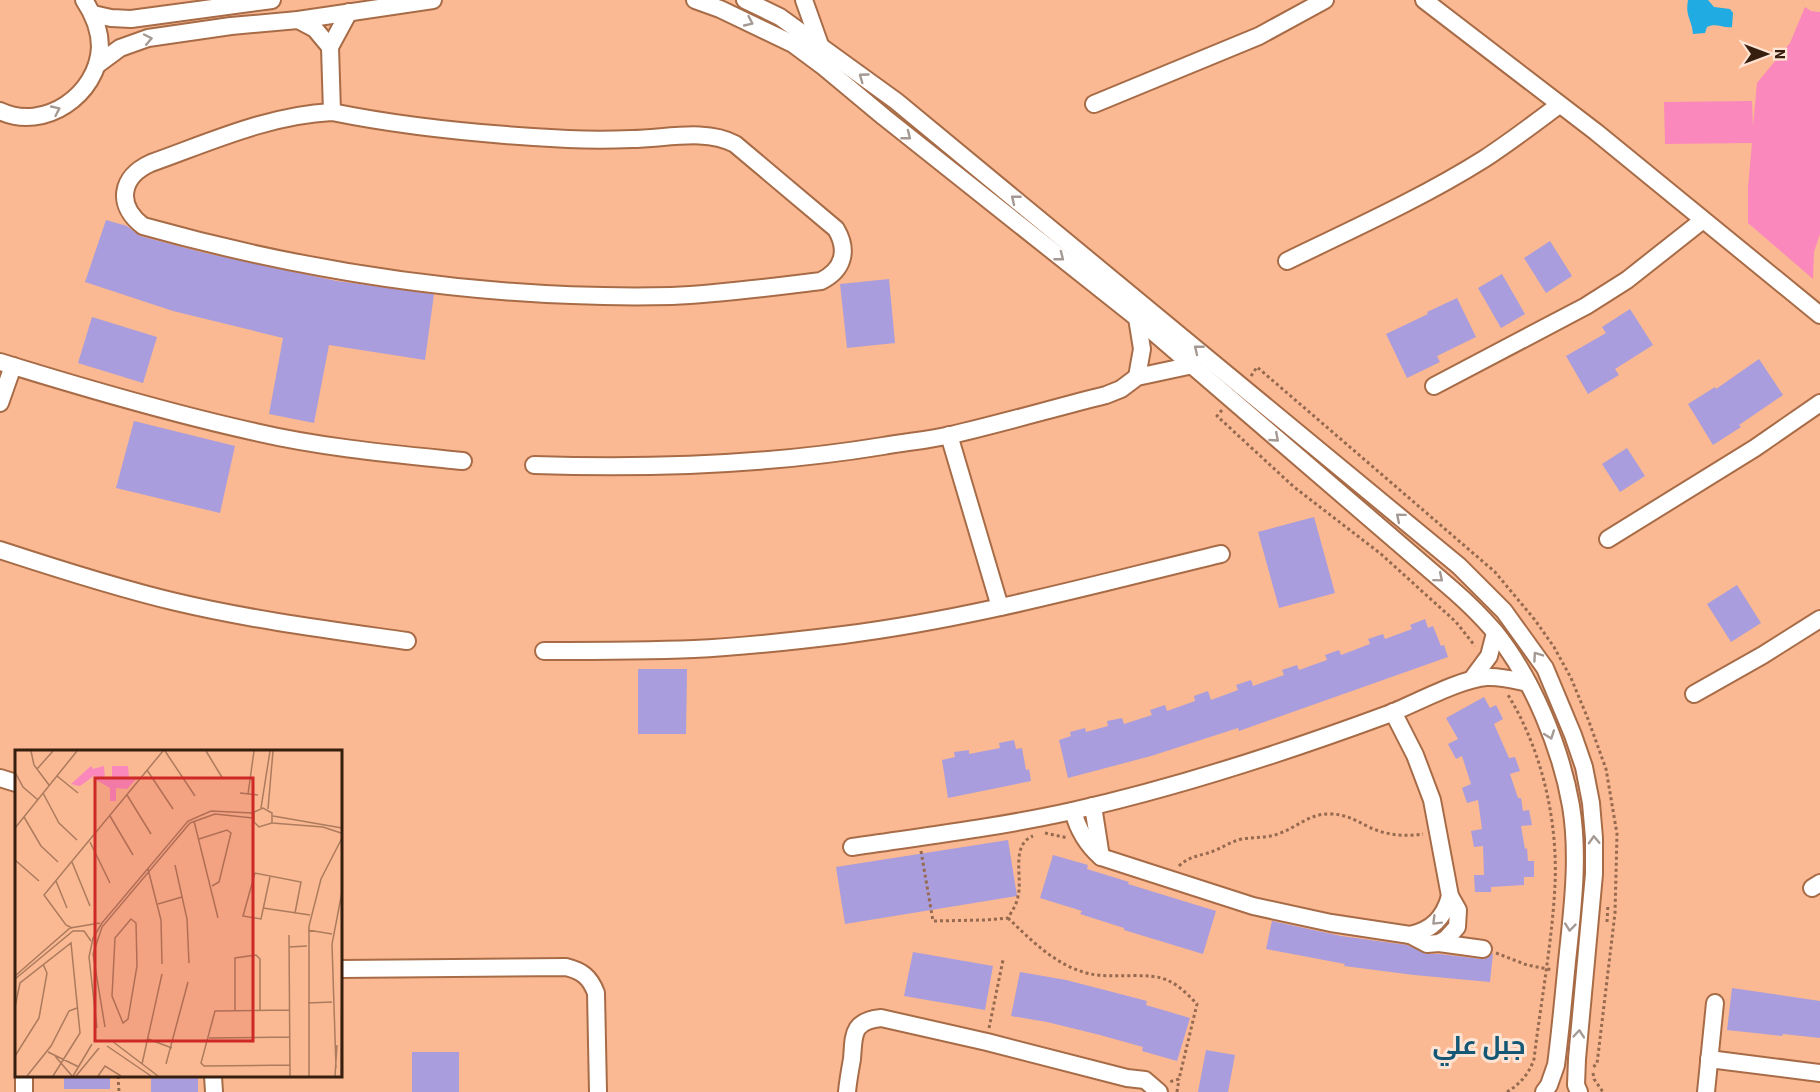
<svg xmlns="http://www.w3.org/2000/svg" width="1820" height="1092" font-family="'Source Sans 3',Cairo,sans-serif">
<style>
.green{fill:#fa88bd}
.water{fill:#20abe3}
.building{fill:#a99ddd}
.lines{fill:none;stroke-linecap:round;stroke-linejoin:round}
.minor-casing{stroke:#a76c47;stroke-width:20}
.path{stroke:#966a50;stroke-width:3;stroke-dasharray:3 3;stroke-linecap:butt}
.minor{stroke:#fff;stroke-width:16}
.oneway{stroke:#a59a93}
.labels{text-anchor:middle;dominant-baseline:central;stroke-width:6;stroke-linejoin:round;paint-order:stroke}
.district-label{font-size:26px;font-weight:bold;fill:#145875;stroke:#ffe4d4}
.inset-road{fill:none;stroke:#ac7b5e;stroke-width:1.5}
.view{fill:#ce2827;fill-opacity:0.15;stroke:#ce2827;stroke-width:3}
.inset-edge{fill:none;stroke:#371f10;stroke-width:3}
</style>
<rect width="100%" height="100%" fill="#fab992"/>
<polygon class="green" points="1805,7 1811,11 1820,12 1820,234 1814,252 1813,279 1748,223 1748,187 1752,143 1665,144 1664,102 1752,101 1753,127 1757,83 1790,43"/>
<path class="water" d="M1688,0H1708L1714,7L1730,9L1733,13L1732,27C1724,29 1716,22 1707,27L1705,33L1693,34C1692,19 1685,17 1688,0Z"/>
<g class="building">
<polygon points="106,220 127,226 140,236 205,253 337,281 434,294 425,360 329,345 314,423 269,414 283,338 173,311 85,282"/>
<polygon points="1550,241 1572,276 1546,293 1524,258"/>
<polygon points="1502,274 1525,314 1501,328 1478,288"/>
<polygon points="889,279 895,343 847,348 840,284"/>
<polygon points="1457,298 1476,337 1437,356 1440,362 1407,378 1386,334 1428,314 1427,312"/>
<polygon points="1630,309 1653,345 1615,369 1619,375 1588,394 1566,356 1606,333 1602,327"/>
<polygon points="92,317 157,337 143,383 78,363"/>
<polygon points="1759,359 1783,395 1739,425 1741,427 1713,445 1688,404 1715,387 1716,389"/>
<polygon points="134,421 235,446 220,513 116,488"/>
<polygon points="1627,448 1645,476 1620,492 1602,464"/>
<polygon points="1314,517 1335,593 1279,608 1258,532"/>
<polygon points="1737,585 1761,623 1731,642 1707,604"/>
<polygon points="1425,619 1428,628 1433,626 1441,646 1444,645 1448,657 1239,731 1238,728 1151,756 1068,778 1059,740 1071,736 1070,732 1085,728 1086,732 1108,726 1107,721 1122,718 1124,724 1152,715 1150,710 1165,705 1167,711 1195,701 1194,696 1208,691 1211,700 1238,690 1236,685 1251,680 1253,686 1284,675 1282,670 1297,665 1299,670 1327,660 1325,655 1339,650 1341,655 1370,644 1368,639 1383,634 1385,639 1412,629 1410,625"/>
<polygon points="638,669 687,669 686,734 638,734"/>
<polygon points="1484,697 1490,708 1496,705 1503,719 1494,724 1509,758 1515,757 1520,771 1510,774 1518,798 1521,798 1523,811 1529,810 1532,825 1521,826 1525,849 1527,848 1528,861 1534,861 1534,877 1524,877 1524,885 1491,887 1491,892 1475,892 1474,875 1484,875 1483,846 1474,847 1471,831 1482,829 1478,800 1467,803 1462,788 1471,784 1462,756 1456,759 1448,744 1458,739 1446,718"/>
<polygon points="1014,740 1016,749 1022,748 1026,770 1029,769 1031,781 948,798 942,760 955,757 954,752 969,750 969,754 1000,748 999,743"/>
<polygon points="1008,840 1017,896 845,924 836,867"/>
<polygon points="1053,855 1088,865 1087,869 1129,882 1128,884 1216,911 1203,954 1124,930 1124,928 1080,914 1082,911 1040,898"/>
<polygon points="1272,921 1341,936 1407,945 1427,954 1439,954 1482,959 1487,958 1493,953 1490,982 1414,975 1344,966 1345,964 1266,949"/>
<polygon points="913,952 993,966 985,1010 904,996"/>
<polygon points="1020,972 1066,980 1101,989 1147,1001 1146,1005 1190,1018 1177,1061 1142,1051 1143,1047 1100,1035 1047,1022 1011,1016"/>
<polygon points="1732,988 1820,1001 1820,1038 1783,1034 1782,1036 1727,1030"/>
<polygon points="1206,1050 1235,1055 1228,1092 1198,1092"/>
<rect x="412" y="1052" width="47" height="40"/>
<rect x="64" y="1076" width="46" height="13"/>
<rect x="151" y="1076" width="47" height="16"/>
</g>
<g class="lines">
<defs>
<g id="minor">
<path d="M695,0L720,9L793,44L824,67L884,117L1137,318L1453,590C1468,603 1482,617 1495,632C1532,678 1561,748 1571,806C1579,854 1573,905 1568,952C1564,990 1561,1028 1556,1065L1549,1085L1544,1092"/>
<polyline points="745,0 780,17 896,101 1459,566 1504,611 1545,668 1573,735 1584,767 1591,803 1594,838 1594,874 1577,1059 1576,1085 1579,1092"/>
<polyline points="804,0 820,45"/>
<polyline points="1424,0 1596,132 1820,315"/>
<polyline points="93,14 111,18 131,19 272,0"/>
<polyline points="298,20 315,29 330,47"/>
<polyline points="97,65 120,48 148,38 231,26 298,20 433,0"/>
<polyline points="1094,104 1259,36 1325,0"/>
<path d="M0,111C44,132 98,95 100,47C100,29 94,15 84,0"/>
<path d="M332,112C410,128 489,135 568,139C589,140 610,140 632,139C664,139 705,128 735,144L836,229C849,251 843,270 821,281C772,287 721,294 672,296C495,300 314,274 143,226C116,205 120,177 151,163C210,142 269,115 332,112Z"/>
<polyline points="332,112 330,47 349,12"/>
<path d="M1287,261C1353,229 1422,198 1484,159C1510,142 1535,123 1559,105"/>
<polyline points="1137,318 1142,349 1137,377"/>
<path d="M0,362C84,388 169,413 255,432C324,448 394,454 463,461"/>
<polyline points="1434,386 1586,306 1627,280 1703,220"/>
<polyline points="0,403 13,366"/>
<polyline points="949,435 1000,607"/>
<path d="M534,465C651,469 767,465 883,446C906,442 929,440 951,435C1003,423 1054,408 1106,395L1121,389L1137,377L1193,365"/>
<polyline points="1608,539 1755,448 1820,403"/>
<path d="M0,550C58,569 117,588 176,602C252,620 330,630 407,641"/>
<path d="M544,651C594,651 644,651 694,649C744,647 794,641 843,635C971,619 1096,584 1221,554"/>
<polyline points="1472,679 1489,656 1495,633"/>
<polyline points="1694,694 1763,655 1820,619"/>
<polyline points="1393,712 1415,755 1432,800 1450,896 1458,910 1457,927 1446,939 1439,943 1427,944 1410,935"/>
<polyline points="0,778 16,783"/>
<polyline points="1093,806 1101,857"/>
<path d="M1073,811C1078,830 1086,844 1101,857L1253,906L1331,923L1410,935C1432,930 1444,918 1450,896"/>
<path d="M852,847C926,836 1000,827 1072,811C1179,787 1283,753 1386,715C1415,704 1459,679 1487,677C1501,676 1514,680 1528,683"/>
<polyline points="1812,888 1820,883"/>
<polyline points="1439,943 1483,949"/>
<path d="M340,969L566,967C582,971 590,977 596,993L598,1092"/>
<polyline points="1709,1059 1820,1073"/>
<polyline points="24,1076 24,1092"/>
<polyline points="213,1076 214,1092"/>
<path d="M847,1092C848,1081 850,1070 852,1059C854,1036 851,1021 881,1018L987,1042L1127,1078L1145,1080L1159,1092"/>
<polyline points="1706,1092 1715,1003"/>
</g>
</defs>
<use href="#minor" class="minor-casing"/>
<g class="path">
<polyline points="1251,376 1257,367 1495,572 1535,620 1554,647 1571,678 1588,719 1606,769 1617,834 1615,913 1597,1064 1593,1067"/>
<polyline points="1222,410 1217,416 1294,487 1381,554 1456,622 1475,646"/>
<polyline points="1045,833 1068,838"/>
<path d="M921,851L933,921L984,920L1008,918C1012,911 1017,904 1018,896C1023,878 1010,845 1033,836"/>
<path d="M1179,866C1187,858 1197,856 1208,853C1219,850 1229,842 1242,839C1254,837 1266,838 1278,834C1296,828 1310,813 1330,814C1345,814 1355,820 1369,827C1385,835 1405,837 1423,834"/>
<path d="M1008,918C1032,941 1057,967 1091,974C1113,979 1151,971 1169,981C1180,986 1189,996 1197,1004L1179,1079L1169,1082"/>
<polyline points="1607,922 1608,904"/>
<polyline points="1496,953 1527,965 1553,970"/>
<polyline points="989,1028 1003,960"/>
<polyline points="1593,1073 1594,1079 1603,1092"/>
<polyline points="118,1076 119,1092"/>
<polyline points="1177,1092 1179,1079"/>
<path d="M1507,1092C1520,1084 1529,1074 1534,1059C1541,1001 1552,943 1555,885C1558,821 1542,750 1508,695"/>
</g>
<use href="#minor" class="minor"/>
</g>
<defs><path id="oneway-chevron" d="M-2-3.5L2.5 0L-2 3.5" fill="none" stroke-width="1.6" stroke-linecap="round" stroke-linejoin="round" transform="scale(1.5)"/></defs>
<g class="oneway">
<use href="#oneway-chevron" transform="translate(749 22) rotate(25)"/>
<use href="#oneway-chevron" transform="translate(148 39) rotate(-12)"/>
<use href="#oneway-chevron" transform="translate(863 77) rotate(-144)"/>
<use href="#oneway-chevron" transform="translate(56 110) rotate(-25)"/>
<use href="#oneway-chevron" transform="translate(907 136) rotate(38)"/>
<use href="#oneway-chevron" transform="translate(1015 199) rotate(-141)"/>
<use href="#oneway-chevron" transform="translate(1060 257) rotate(38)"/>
<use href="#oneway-chevron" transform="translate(1198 349) rotate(-141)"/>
<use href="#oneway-chevron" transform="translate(1275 438) rotate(41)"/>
<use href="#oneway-chevron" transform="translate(1400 517) rotate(-140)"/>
<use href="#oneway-chevron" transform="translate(1439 578) rotate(40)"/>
<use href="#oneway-chevron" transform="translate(1537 656) rotate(-125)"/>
<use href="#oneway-chevron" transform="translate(1550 735) rotate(70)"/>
<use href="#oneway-chevron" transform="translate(1594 840) rotate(-92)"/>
<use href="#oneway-chevron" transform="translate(1436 921) rotate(135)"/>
<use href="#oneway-chevron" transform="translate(1570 927) rotate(96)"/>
<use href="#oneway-chevron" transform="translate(1579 1034) rotate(-85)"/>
</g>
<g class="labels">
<g class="district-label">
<text x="1479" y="1045">جبل علي</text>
</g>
</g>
<g transform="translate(15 750)">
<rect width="327" height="327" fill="#fab992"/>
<path d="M76,16L78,19L89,16L90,28H103L97,27V16H113L114,27L110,28L121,29L112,39L101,38V51H95V38L81,30L80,25L65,36L56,34Z" fill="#fa88bd"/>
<path class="inset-road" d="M16,1L19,15L34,35M150,1L180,46M191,1L208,29M22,19L38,1M132,20L158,59M0,22L8,37L23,50M42,26L63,43M28,43L44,73L62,90M225,43L243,45M233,44L239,1M112,45L136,84M246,58L255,1M253,59L258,1M95,66L118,105M258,66L327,78M9,67L26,96L43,112M179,71L203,168M257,73L308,77L326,83M0,78L62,1M184,89L212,80L216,83L204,132L197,136M75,92L95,133M0,110L24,131M57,112L75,156M160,115L172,169L174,213M133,119L146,170L147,214M255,127L246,169L228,166L240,123L286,132L280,163M41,131L52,158M143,154L167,147M248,158L295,165M116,169L121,173L122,216L113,269L108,273L97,246L100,188ZM57,178L51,175L29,145L148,1M293,180L317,184M274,185L275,326M274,197L292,196M0,226L55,178L85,173M0,229L58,181H69L76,191M293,253L317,252M0,257L5,233L56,193L65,283L38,326M220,260V208L241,205L245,209V260M274,260L200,261L186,313L189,316L275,315M90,277L78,204L87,177L175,73L200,64L238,68M82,278L74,207L78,188L87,173L173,71L196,61L237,63L248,58L257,63V73L244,77L239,72V63M194,288L275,287M133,289L157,298M97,291L143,326M92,296L136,326M33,302L64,317M0,306L24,268L32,223L28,214M40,306L57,326M127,314L147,224M151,314L173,232M321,318L317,194L327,142M12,326L36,296L54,261L62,258M58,326L77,294M61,326L84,298M83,326L90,316L106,326M294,326V176L306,129L327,88M320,326L322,295M326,326L327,184"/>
<path class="view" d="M80,28H238V291H80Z"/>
<rect width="327" height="327" class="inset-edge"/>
</g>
<g transform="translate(1766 54) rotate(90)" stroke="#ffe4d4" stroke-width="4.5" paint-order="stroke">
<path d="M0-4.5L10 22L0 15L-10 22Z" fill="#371f10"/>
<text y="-9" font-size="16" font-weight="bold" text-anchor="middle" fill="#371f10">N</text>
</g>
</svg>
